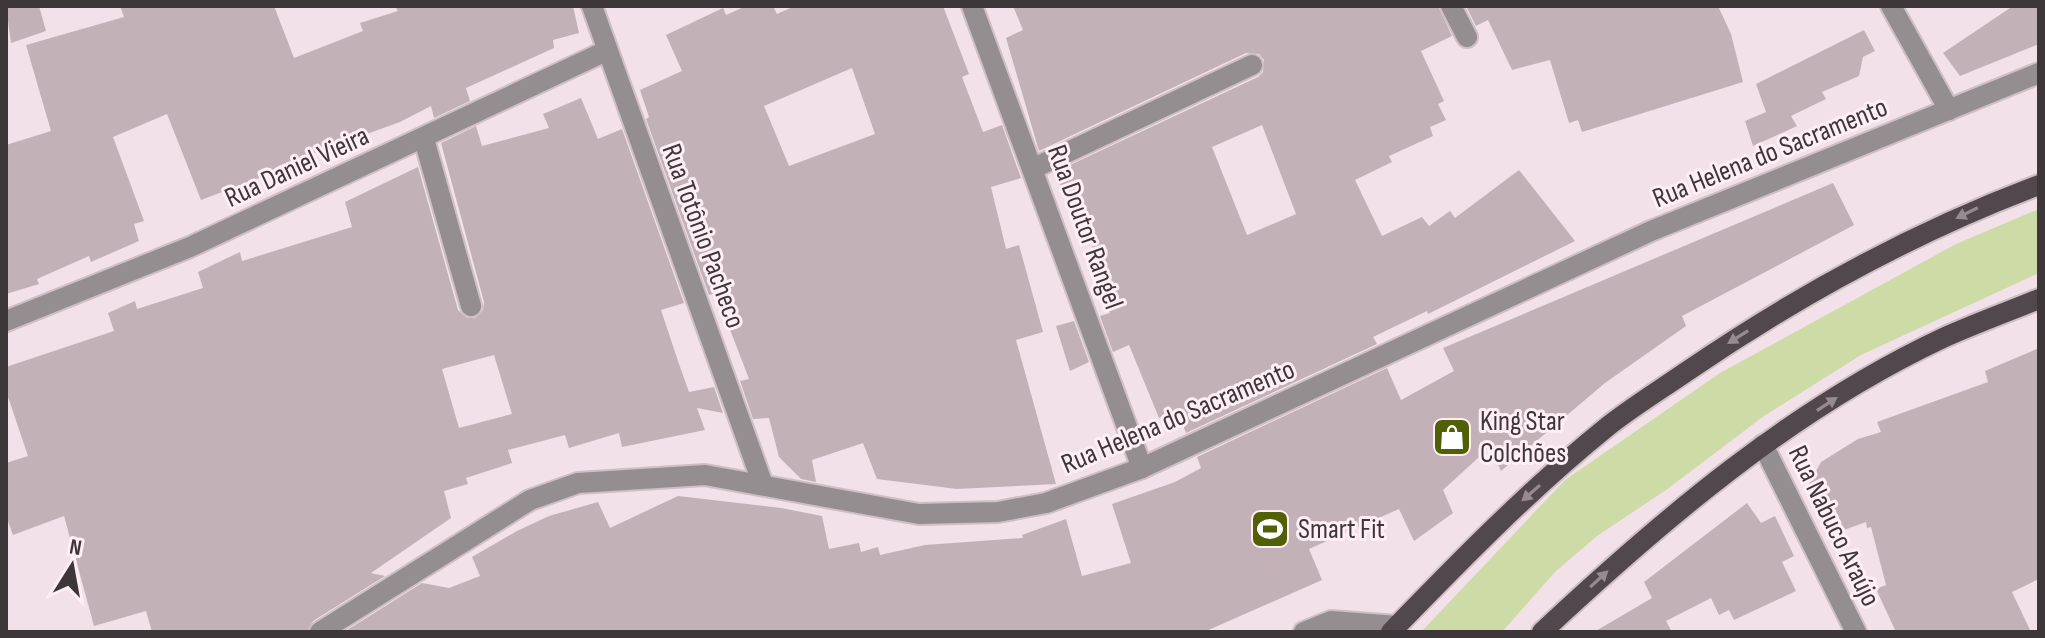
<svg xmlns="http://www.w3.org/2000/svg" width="2045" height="638" font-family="'Sofia Sans Condensed',sans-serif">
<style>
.green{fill:#cddca7}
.building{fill:#c2b2b8;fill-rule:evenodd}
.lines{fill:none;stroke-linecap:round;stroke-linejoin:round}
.minor-casing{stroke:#cebfc5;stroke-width:24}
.major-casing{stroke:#cebfc5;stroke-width:24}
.minor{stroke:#958e90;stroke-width:20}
.major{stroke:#52474c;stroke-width:20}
.oneway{fill:#978a90}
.labels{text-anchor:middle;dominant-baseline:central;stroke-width:6;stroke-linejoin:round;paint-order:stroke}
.street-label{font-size:28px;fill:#3d3739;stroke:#ffeef5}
.poi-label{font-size:28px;fill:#3d3739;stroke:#ffeef5;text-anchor:start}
</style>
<rect width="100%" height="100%" fill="#f2e1e8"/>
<polygon class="green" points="2039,209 2039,273 1861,355 1764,416 1666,490 1597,536 1555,572 1502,632 1421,632 1565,480 1720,373 1956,244"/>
<g class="building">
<polygon points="6,6 39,6 46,31 11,43"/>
<polygon points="120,6 274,6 294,58 363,31 360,23 398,11 395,6 573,6 579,33 553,40 554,48 466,88 470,101 434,118 431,106 400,122 278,166 280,170 201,200 167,114 113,137 144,221 134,224 139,241 91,262 89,256 37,279 39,284 6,294 6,145 51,131 26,45 124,17"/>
<path d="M746,6H773L777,14L795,6H943L969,74L962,77L983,132L1002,125L1021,178L991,187L1006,249L1019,245L1043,332L1016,340L1056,484L957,489L877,479L863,443L812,460L816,482L801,479L779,457L769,418L753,419L740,381L749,379L716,293L709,295L646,119L649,117L640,90L682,71L666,35L723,8L726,15ZM852,68L875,134L789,166L764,106Z"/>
<path d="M1013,6H1438L1452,36L1421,51L1444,101L1438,104L1446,120L1430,127L1433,136L1389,156L1392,162L1355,180L1382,236L1422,217L1429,226L1450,211L1455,218L1519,170L1575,241L1428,314L1427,311L1373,337L1377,344L1186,433L1177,410L1159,418L1129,345L1113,352L1100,316L1110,313L1095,274L1102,271L1083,223L1077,226L1055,172L1258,77L1263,72L1264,60L1259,54L1246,53L1039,151L1006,38L1023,30ZM1262,125L1296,214L1247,235L1212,147Z"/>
<polygon points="1466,6 1718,6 1731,34 1743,82 1582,132 1578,120 1569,123 1550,60 1512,70 1488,20 1476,26"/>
<polygon points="2013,6 2039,6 2039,44 1960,76 1943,53"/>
<polygon points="1864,30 1875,51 1863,57 1859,76 1822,92 1826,99 1791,116 1797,126 1753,146 1745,121 1766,112 1756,84"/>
<path d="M581,98L598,139L622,129L684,303L661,310L679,364L689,392L714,387L723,413L697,408L705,430L622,447L619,433L569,448L565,435L508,450L512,463L466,478L468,484L444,491L451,518L371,573L385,576L313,621L307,632H152L146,611L94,626L64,516L13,535L6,516V463L28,456L6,391V367L114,331L108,313L135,301L137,309L203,288L198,272L240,252L242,261L352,227L345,202L418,167L458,310L467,318H475L483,310L484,302L441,143L476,126L482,146L549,128L543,114ZM494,355L512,414L459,428L442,369Z"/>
<polygon points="1833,183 1854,225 1682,316 1686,326 1605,383 1501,471 1490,447 1443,490 1453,513 1414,541 1399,509 1309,549 1322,580 1204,632 344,632 422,583 449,588 480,576 472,557 517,531 549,516 598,502 610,528 678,496 781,508 822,516 829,549 859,543 861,552 878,547 880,555 925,545 1023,538 1022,535 1066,519 1082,576 1131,563 1112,504 1175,482 1201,468 1197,457 1387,368 1401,400 1454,371 1443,348"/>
<polygon points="1074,321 1089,362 1070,371 1056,326"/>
<polygon points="2039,348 2039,579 2012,592 2031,632 1896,632 1876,589 1886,585 1871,527 1867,528 1866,522 1844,530 1833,504 1822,509 1809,484 1821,462 1858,439 1881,432 1877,422 1988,382 1985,371"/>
<polygon points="1747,503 1761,523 1775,516 1794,556 1782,562 1796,591 1734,620 1729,610 1719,615 1711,598 1666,621 1672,632 1594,632 1652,598 1644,582"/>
</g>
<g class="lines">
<defs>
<g id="minor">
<polyline points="592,6 763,485"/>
<polyline points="972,6 1142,468"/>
<polyline points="1451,6 1467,37"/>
<polyline points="1891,6 1949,110"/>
<polyline points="424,139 471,306"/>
<polyline points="1034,168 1252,65"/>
<polyline points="6,321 190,247 606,51"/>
<polyline points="1763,445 1856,632"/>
<polyline points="320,632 530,500 578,483 705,475 919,514 998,512 1046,503 1142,468 1651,231 2039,73"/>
<polyline points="1304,632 1331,621 1397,626"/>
</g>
<g id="major">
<path d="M1391,632C1460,561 1529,490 1607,427C1632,407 1660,390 1686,372C1797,296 1914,232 2039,185"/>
<path d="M1542,632C1663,519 1792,409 1943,338C1974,324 2007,312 2039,299"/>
</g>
</defs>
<use href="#minor" class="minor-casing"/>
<use href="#major" class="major-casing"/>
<use href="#minor" class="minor"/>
<use href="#major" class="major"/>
</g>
<defs><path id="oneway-solid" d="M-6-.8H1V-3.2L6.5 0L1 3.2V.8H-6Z" transform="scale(2)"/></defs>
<g class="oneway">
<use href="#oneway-solid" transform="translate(1967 213) rotate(154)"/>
<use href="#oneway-solid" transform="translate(1738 337) rotate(148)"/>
<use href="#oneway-solid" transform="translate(1827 404) rotate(-33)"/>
<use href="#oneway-solid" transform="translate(1531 493) rotate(139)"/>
<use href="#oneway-solid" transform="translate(1599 579) rotate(-43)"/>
</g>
<defs>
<symbol id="shop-square" viewBox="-11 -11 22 22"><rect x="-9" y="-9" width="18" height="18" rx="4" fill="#516004" stroke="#ffeef5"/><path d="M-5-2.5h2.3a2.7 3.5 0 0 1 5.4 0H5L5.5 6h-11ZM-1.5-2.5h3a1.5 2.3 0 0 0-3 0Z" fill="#fff"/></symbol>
<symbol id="stadium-square" viewBox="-11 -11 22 22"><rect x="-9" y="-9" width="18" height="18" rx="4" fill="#516004" stroke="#ffeef5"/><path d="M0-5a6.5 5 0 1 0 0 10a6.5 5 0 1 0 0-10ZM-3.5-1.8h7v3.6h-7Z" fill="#fff"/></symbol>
</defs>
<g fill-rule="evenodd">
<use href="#shop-square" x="1430" y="415" width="44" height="44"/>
<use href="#stadium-square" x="1248" y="507" width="44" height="44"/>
</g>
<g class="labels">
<g class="street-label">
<text transform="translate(1770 153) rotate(-22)">Rua Helena do Sacramento</text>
<text transform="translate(297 167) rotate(-25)">Rua Daniel Vieira</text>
<text transform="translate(1085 227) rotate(70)">Rua Doutor Rangel</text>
<text transform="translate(703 236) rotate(70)">Rua Totônio Pacheco</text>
<text transform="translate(1178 417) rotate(-23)">Rua Helena do Sacramento</text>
<text transform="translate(1834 526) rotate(64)">Rua Nabuco Araújo</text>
</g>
<g class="poi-label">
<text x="1480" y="421">King Star<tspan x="1480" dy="32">Colchões</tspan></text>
<text x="1298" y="529">Smart Fit</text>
</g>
</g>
<rect width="2045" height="638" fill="none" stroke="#3d3739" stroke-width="16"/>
<g transform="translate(72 566) rotate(11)" stroke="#ffeef5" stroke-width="6" paint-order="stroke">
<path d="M0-6L14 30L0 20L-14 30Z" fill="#3d3739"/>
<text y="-12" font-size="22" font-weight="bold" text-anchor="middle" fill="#3d3739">N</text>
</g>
</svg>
